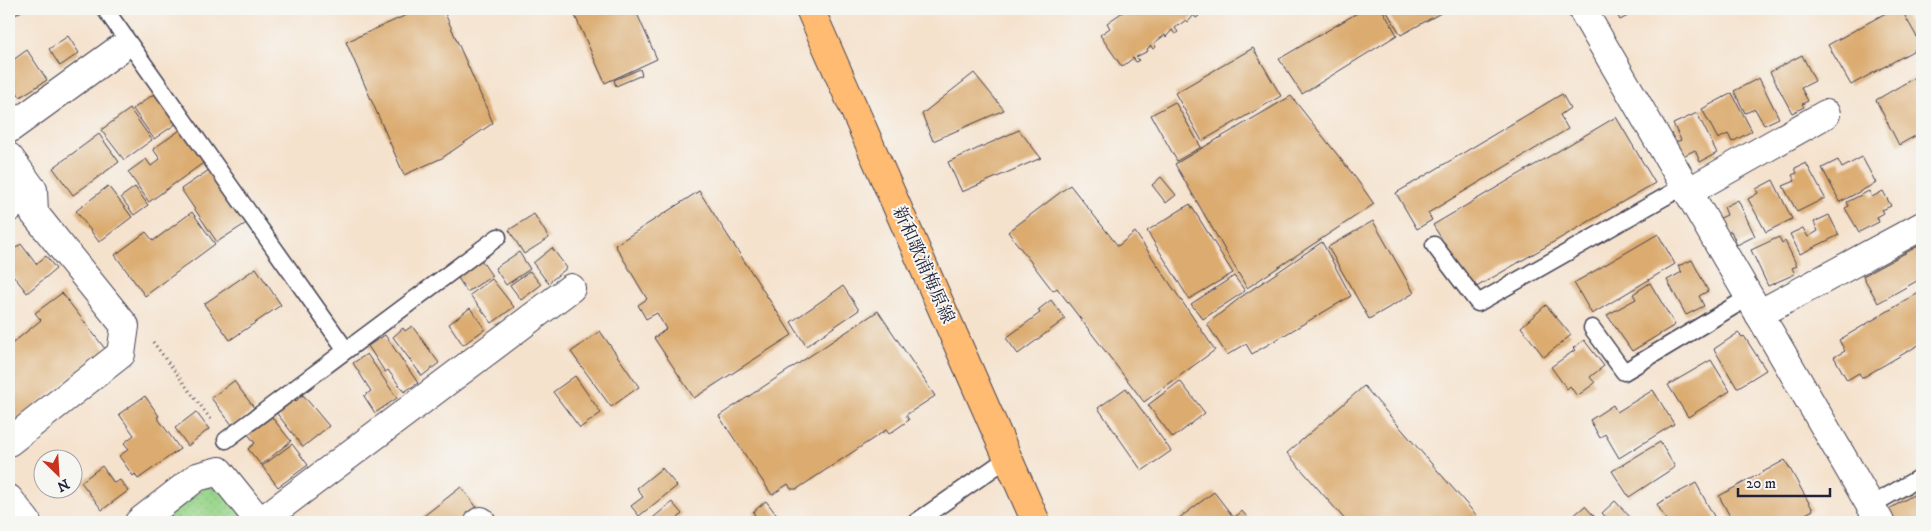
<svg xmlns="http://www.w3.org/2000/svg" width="1931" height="531" font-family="'IM FELL DW Pica','Noto Serif JP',serif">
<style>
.green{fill:url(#green-dots);stroke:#5c7b62}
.building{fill:#dbab70}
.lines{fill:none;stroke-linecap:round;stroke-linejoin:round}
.lane-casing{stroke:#423f51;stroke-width:19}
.street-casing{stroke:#423f51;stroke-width:30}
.primary-casing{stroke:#423f51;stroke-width:30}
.path{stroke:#423f51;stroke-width:3;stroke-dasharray:1 4;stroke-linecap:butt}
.lane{stroke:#fff;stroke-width:16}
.street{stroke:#fff;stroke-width:28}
.primary{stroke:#ffbb71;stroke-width:28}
.labels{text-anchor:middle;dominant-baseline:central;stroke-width:4;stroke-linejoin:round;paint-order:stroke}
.street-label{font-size:18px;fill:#22223b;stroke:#f6f6f2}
</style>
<defs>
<pattern id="green-dots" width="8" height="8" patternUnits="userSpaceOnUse" patternTransform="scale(1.25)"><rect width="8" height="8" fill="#97d489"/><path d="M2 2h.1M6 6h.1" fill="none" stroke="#82b677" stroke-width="1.8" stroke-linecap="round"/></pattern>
</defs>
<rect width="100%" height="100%" fill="#f6f6f2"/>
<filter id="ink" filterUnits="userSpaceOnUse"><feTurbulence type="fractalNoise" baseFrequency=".02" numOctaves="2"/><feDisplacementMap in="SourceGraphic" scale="10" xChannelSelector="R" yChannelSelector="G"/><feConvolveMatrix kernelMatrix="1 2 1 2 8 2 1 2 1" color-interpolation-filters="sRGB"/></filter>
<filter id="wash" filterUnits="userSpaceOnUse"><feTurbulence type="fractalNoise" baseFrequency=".0096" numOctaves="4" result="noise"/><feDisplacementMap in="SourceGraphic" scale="20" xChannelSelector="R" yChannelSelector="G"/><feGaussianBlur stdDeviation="1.12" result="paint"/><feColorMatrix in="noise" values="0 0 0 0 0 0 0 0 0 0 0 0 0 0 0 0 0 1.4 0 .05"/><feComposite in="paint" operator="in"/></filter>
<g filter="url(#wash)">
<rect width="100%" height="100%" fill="#f5e2cd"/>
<polygon class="green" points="205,487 223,489 248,522 159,522"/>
<g id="blocks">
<g class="building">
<polygon points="11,9 25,9 15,15"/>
<polygon points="420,9 443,9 493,123 442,158 404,175 346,42"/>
<polygon points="572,9 635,9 657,59 605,83"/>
<polygon points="1127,9 1130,9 1132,12 1136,9 1201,9 1196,13 1199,16 1196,18 1194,15 1188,22 1186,20 1175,28 1178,32 1175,34 1172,30 1166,37 1165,35 1154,43 1156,47 1153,49 1151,46 1147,49 1148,51 1136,57 1139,60 1136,62 1133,58 1122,67 1100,35 1110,28 1107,23"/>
<polygon points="1364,9 1382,9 1397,35 1302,94 1279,59"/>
<polygon points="1385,9 1448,9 1401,35"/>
<polygon points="1614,9 1641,9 1620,20"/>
<polygon points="1893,9 1901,9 1922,46 1851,85 1828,45"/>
<polygon points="68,36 79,53 60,66 49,49"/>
<polygon points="1253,48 1281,96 1202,141 1175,93"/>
<polygon points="27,50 47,80 20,97 17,92 9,98 9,63"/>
<polygon points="1802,55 1815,81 1801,88 1808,101 1802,104 1804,107 1792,113 1770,72"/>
<polygon points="640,69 642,75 616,86 614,80"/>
<polygon points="974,73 1004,110 933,141 922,114"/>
<polygon points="1759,78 1779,118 1764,125 1755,109 1745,113 1734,91"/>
<polygon points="1914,78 1922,93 1922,132 1899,145 1876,100"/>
<polygon points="158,91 180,121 154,139 133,109"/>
<polygon points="1732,93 1752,131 1732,142 1728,134 1718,139 1702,109"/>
<polygon points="1562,94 1570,108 1560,115 1568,129 1428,213 1432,220 1417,229 1396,193"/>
<polygon points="1291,96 1355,177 1374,204 1247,288 1175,164"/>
<polygon points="1175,102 1201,147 1177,161 1151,115"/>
<polygon points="130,109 152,140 124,160 101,130"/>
<polygon points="1697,113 1717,153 1700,162 1695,150 1683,156 1676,142 1681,140 1673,124"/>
<polygon points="1616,117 1655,183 1473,289 1433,225"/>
<polygon points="183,128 206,161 149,202 128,172 146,159 151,166 160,159 153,149"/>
<polygon points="1019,130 1041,158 962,192 948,162"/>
<polygon points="99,134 119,162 73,195 53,168"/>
<polygon points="1862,157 1876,183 1840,202 1822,168 1838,160 1842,168"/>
<polygon points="1806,163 1825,198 1797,212 1783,186 1795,181 1792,175 1797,173 1795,168"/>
<polygon points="212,168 248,222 217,242 181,189"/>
<polygon points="1161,177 1176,195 1166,203 1152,185"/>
<polygon points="1773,180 1792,219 1766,232 1748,199 1758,193 1756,189"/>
<polygon points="1070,185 1118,246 1135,232 1215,350 1144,402 1057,288 1053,291 1008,232"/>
<polygon points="108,186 132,217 99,242 76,211"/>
<polygon points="135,187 148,205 134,215 121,197"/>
<polygon points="699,191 792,335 694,398 654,338 666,329 657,313 646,319 638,305 647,299 615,245"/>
<polygon points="1869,191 1872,197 1883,191 1891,206 1882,210 1884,213 1877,217 1879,222 1859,232 1845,208 1849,206 1847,202"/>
<polygon points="1738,200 1755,236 1737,245 1731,231 1725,234 1718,219 1727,215 1724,207"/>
<polygon points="1190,204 1233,273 1189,299 1147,231"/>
<polygon points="192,212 215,244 145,296 115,255 146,232 153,241"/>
<polygon points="534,214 549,238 524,254 509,230"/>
<polygon points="1829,215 1839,235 1800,254 1790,234 1803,228 1808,237 1818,231 1814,222"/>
<polygon points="1373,221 1414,293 1369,319 1328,247"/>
<polygon points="1658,234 1675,264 1592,314 1574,283"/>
<polygon points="1779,237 1782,243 1785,241 1797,266 1792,268 1795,274 1768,286 1751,250"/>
<polygon points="1322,242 1351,296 1252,354 1246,344 1227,355 1207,324 1241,297"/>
<polygon points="21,244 36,264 46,256 56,269 27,293 9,270 9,264 13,261 9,256 9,253"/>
<polygon points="1922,244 1922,278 1878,303 1863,276"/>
<polygon points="552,248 567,268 548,283 533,263"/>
<polygon points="519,252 530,269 506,285 495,268"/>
<polygon points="479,257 492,276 467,292 455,273"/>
<polygon points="1692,260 1708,291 1699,296 1704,306 1686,315 1667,280 1682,272 1678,266"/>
<polygon points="256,268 281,305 230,340 204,304"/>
<polygon points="530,271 541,285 521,300 510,285"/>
<polygon points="1234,276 1245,291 1203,319 1191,304"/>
<polygon points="492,279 514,307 492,323 470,295"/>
<polygon points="1650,283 1675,325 1632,351 1607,315 1636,299 1633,294"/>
<polygon points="843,286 859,310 806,346 791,322"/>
<polygon points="1922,291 1922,343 1862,378 1859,373 1847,380 1834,357 1845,351 1839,340"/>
<polygon points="62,293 106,350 14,422 9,415 9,346 41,320 35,313"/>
<polygon points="1051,300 1065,319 1018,354 1006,338 1040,313 1038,310"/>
<polygon points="1546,305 1571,335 1544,357 1521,327"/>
<polygon points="470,308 485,329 463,345 449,324"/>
<polygon points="878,311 935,396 906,415 909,420 889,434 886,430 797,489 791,489 788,484 772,495 719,416"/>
<polygon points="412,326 439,363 422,376 393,337 403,328 405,331"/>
<polygon points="600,331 639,387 611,407 571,352"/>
<polygon points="1738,333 1742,337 1744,336 1766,370 1737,388 1714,349"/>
<polygon points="385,335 418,383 404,392 388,370 385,372 368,346"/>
<polygon points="1584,340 1604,366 1590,377 1595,383 1577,396 1570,386 1567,389 1551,367 1575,350 1573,348"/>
<polygon points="367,354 397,398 375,413 364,396 371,391 353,363"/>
<polygon points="1711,360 1730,391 1688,417 1668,385"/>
<polygon points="575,376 601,413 580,428 553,392"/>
<polygon points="234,381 255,409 233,426 211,398"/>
<polygon points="1180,381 1205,413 1173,438 1148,405"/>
<polygon points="1364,386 1477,516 1471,522 1347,522 1287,453"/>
<polygon points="1126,388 1171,451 1142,471 1098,408"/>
<polygon points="1653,390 1674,424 1619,458 1605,434 1600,438 1590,420 1613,405 1617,412"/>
<polygon points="303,395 329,426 303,447 275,411 292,397 296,401"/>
<polygon points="145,396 159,416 157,417 180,449 138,479 135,474 133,476 119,456 129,449 124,443 134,435 119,414"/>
<polygon points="196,412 209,429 188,446 175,428"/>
<polygon points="270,415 291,441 261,465 248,449 255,443 247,433"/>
<polygon points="1660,442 1675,467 1629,497 1612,471"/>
<polygon points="292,444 308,465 278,487 262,466"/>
<polygon points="1785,460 1813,510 1791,522 1733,522 1719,496"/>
<polygon points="102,466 114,483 120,480 128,491 102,510 81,482"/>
<polygon points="662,468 677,486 639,516 631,506 643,497 637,488"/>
<polygon points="1696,483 1717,522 1667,522 1657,504"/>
<polygon points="461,487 478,509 460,522 416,522"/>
<polygon points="1922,490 1922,522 1887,522 1882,513"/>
<polygon points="1214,492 1234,518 1242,511 1251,522 1174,522"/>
<polygon points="766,501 782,522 746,522 755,515 753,512"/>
<polygon points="1615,501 1631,518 1626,522 1610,522 1602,513"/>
<polygon points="672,502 682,514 678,518 682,522 648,522"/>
<polygon points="1585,506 1599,522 1566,522"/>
</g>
</g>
</g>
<g filter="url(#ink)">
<use href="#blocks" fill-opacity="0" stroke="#423f51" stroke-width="1"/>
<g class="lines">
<defs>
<g id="lane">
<polyline points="105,9 346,350"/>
<polyline points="1434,245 1478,303 1684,186"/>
<polyline points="1592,328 1624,372 1749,297"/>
<polyline points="226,440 498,237"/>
<polyline points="1870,506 1922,476"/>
<polyline points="916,522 1008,458"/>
</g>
<g id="street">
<polyline points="1582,9 1880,522"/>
<polyline points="9,129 118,50"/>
<polyline points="9,157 33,190 34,213 125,326 121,354 9,442"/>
<polyline points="1688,192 1826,114"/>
<polyline points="9,208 33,190"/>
<polyline points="1759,314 1922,226"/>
<polyline points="9,499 27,522"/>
<polyline points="139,522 197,477 219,471 260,522"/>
<polyline points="260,522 571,288"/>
<polyline points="479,522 481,521"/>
</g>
<polyline id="primary" points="810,9 1036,522"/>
</defs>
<use href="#lane" class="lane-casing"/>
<use href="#street" class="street-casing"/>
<use href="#primary" class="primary-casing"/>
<polyline class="path" points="153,342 212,421"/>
<use href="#lane" class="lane"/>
<use href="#street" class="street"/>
<use href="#primary" class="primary"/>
</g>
</g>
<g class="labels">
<g class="street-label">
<text transform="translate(923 265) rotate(66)">新和歌浦梅原線</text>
</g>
</g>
<rect width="1931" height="531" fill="none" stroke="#f6f6f2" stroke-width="30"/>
<g transform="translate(58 474) rotate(155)"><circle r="24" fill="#f6f6f2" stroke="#a1a1a9"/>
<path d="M0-4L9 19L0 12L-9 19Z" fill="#c8321e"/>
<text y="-8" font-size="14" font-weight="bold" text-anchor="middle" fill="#22223b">N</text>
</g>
<path d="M1738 488v8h92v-8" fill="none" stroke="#22223b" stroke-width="2.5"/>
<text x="1746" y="488" font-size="15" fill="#22223b" stroke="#f6f6f2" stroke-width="4" paint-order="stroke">20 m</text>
</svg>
